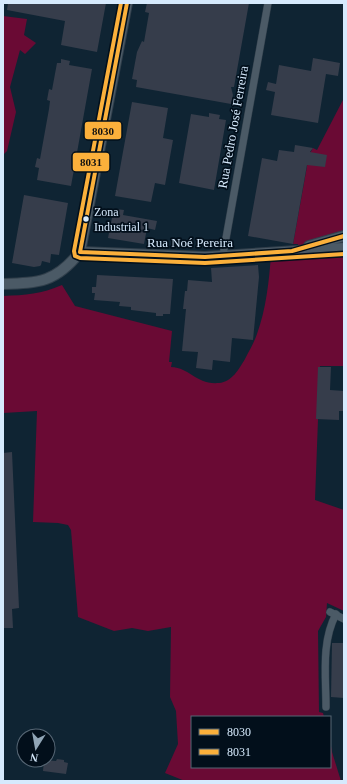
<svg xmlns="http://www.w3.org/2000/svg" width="347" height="784" font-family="'Times New Roman',serif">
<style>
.green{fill:#6a0a34}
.building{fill:#363d4b}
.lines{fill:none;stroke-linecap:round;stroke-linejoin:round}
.street-casing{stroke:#313f4b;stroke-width:8}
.secondary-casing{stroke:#313f4b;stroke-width:12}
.street{stroke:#4b5a66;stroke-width:7}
.secondary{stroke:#4b5a66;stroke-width:10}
.bus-1-casing{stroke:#020f1b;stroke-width:7}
.bus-2-casing{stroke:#020f1b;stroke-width:7}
.bus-1{stroke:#fbb03b;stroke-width:4}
.bus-2{stroke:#fbb03b;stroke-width:4}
.bus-dot{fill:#d6eafd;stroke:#020f1b;stroke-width:1.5}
.labels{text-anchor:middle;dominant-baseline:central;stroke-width:3.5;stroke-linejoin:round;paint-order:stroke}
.bus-label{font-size:12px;fill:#d6eafd;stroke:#020f1b;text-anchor:start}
.street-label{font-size:13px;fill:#d6eafd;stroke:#020f1b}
.line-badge{stroke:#020f1b;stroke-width:1.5}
.pale-badge-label{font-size:11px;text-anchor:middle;font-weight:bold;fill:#111}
</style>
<rect width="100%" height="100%" fill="#0f2433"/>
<g class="green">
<polygon points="3,16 27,19 24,35 36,43 25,54 20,50 10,87 16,112 7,151 3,155"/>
<path d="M344,98V230L336,255L344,256V366H320L315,500L344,510V611L327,603L326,617L318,631L319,712L323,713L324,717H192V767H330V740L332,752L341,781H185L165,773L178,744L176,711L170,697L171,627L148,631L132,628L114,631L78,617L71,530L68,525L58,523L33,522L37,411L3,413V296C26,295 41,294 62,285L75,306L172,331L169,362H172L171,367C191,368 196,385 219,383C232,382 239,369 245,359C249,351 254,343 257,334C266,309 269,282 271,255H296L298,244H293L309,155L313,148L317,150Z"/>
</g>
<g class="building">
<polygon points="8,3 106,3 97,52 61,45 65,21 7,10"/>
<polygon points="147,3 249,3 234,87 231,87 233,95 231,104 136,87 137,80 132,79 137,52 142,41 144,42 149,13 145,12"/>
<polygon points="313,58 340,63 338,76 326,74 318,123 271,115 275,92 266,90 268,82 276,84 279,65 311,71"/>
<polygon points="61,59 70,61 69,65 92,69 71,186 37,180 39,168 35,167 37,158 40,159 49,109 50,101 47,100 49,89 52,90 57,63 61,63"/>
<polygon points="132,102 168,108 163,138 173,140 165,185 155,183 151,202 115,196"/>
<polygon points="209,113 220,115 219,119 226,120 214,190 179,183 191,114 209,117"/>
<polygon points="295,145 313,148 310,152 327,155 325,167 307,165 293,244 248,236 262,158 277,161 279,150 294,152"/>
<polygon points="24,195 68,203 59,255 51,254 50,263 42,261 41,265 40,266 34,267 12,263"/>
<polygon points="116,209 124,210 123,215 157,221 155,230 147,228 144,244 108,238 113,213 115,213"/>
<polygon points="258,265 259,277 253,340 232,338 230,362 213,360 212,370 196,368 198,352 182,351 186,309 183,309 185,291 187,291 188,280 212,282 211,268"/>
<polygon points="97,275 173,279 170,314 163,314 163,316 156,316 156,313 131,310 131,307 119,306 120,302 94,300 95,293 92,293 92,287 96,287"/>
<polygon points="318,367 331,367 330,390 344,391 344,411 339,411 339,420 316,419"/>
<polygon points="12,452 19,608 12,609 13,628 3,628 3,453"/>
<polygon points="332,643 344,643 344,698 331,697"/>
<polygon points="57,759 64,760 64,762 68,763 66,774 43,771 44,760 56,761"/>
</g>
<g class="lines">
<defs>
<g id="street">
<polyline points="223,255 268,3"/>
<polyline points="330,612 344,619"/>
<path d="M326,707C326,677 321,642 336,614"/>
</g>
<g id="secondary">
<polyline points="309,246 344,236"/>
<polyline points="80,252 205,257 344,248"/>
<path d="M3,284C40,283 56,282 80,252L127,3"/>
</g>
</defs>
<use href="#street" class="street-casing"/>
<use href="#secondary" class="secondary-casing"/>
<use href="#street" class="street"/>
<use href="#secondary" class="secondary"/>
<defs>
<polyline id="bus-1" points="127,3 80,252 205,257 292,251 344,236"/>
<polyline id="bus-2" points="121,3 74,251 75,256 80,258 205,263 344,254"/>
</defs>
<use href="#bus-1" class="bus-1-casing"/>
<use href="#bus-2" class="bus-2-casing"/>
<use href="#bus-1" class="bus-1"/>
<use href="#bus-2" class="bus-2"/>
</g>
<circle class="bus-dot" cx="86" cy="219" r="3.5"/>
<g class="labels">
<g class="bus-label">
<text x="94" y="212">Zona<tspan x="94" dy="15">Industrial 1</tspan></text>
</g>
<g class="street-label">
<text transform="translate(233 127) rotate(-80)">Rua Pedro José Ferreira</text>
<text x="190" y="242">Rua Noé Pereira</text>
</g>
</g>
<g class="line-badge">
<rect x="84" y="121" width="38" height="19" rx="4" fill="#fbb03b"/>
<rect x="72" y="152" width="38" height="20" rx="4" fill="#fbb03b"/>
</g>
<g class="pale-badge-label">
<text x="103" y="135">8030</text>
<text x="91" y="166">8031</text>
</g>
<rect width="347" height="784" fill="none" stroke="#d6eafd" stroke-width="8"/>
<rect x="191" y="716" width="140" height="52" fill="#020f1b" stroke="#576775"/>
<rect x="199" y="729" width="20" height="6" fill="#fbb03b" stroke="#576775"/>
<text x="227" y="736" font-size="12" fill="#d6eafd">8030</text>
<rect x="199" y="749" width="20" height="6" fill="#fbb03b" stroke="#576775"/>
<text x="227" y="756" font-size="12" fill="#d6eafd">8031</text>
<g transform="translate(36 748) rotate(191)"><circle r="19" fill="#020f1b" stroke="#576775"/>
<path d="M0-3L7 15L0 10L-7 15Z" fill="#90a5b6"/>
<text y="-6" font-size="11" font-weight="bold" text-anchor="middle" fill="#d6eafd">N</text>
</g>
</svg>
